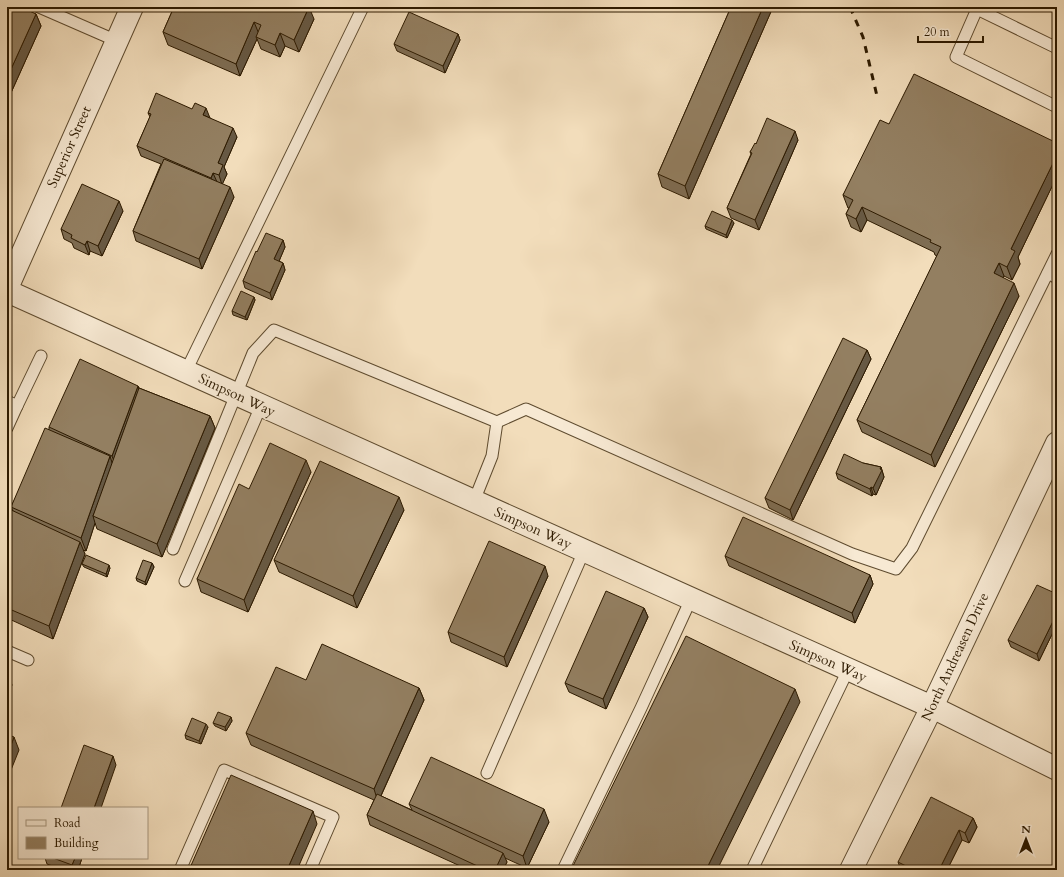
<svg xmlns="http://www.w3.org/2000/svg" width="1064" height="877" font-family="Cardo,serif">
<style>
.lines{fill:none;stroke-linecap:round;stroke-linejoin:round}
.service-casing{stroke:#5e4b2f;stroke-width:13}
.minor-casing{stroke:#5e4b2f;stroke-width:24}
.tertiary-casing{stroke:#5e4b2f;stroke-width:24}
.service{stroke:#f7e9d3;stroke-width:11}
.minor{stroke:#f7e9d3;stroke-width:22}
.tertiary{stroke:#f7e9d3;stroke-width:22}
.rail{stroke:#2d1a00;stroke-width:3;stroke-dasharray:7 7;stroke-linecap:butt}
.wall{fill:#7e6d53;stroke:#2d1a00}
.shaded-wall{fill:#675944;stroke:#2d1a00}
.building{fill:#937f61;stroke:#2d1a00}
.labels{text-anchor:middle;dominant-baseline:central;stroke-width:3.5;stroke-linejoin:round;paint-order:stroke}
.street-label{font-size:14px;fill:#2d1a00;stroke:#f7e9d3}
</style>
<rect width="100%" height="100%" fill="#f2ddbb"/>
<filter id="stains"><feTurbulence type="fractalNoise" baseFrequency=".005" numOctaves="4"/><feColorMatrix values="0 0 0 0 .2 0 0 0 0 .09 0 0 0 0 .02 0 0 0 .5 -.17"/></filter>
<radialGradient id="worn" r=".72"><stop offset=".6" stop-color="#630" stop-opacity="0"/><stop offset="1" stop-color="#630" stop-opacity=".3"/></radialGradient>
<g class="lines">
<defs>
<g id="service">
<polyline points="39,7 117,41"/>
<polyline points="1057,48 977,9 956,57 1057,107"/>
<polyline points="1048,273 1057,278"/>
<polyline points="186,371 363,7"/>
<polyline points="7,401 17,406 41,356"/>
<polyline points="497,422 526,409 852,554 896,569 912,548 1057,254"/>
<polyline points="7,428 17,406"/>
<polyline points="173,549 253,353 274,330 497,422 492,456 474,501"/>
<polyline points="185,581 261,406"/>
<polyline points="7,651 28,660"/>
<polyline points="487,773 584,551"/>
<polyline points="180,870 224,770 333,817 310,870"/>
<polyline points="563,870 641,708 691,599"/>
<polyline points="752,870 848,670"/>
</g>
<polyline id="minor" points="7,288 132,7"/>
<g id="tertiary">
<polyline points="7,291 932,707 1057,769"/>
<polyline points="851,870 932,707 1057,443"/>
</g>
</defs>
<use href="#service" class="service-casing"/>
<use href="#minor" class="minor-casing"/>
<use href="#tertiary" class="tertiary-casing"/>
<use href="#service" class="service"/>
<use href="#minor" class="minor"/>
<use href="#tertiary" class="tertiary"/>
<polyline class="rail" points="850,7 863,37 877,96"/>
</g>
<g class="wall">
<polygon points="7,7 36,14 41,26 10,95 7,93"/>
<polygon points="174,7 314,19 299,52 285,46 280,57 261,49 257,39 240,76 168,45 163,32"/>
<polygon points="731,7 773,7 689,199 662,187 658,174"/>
<polygon points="458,34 460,40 445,73 397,51 394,44"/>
<polygon points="148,113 210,118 237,137 224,167 227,174 222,184 234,197 202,269 136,241 133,231 161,164 141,156 137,146 150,117"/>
<polygon points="889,124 1057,143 1057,176 1018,257 1020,264 1012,280 1004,276 1003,278 1019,296 935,467 862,432 857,420 937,256 935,255 934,252 867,220 861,232 851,227 846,214 849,208 848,208 843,195"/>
<polygon points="798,140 759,230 731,218 727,208 751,154 750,152 756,144"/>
<polygon points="123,211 102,256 90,251 89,255 74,248 72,243 64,239 61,229"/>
<polygon points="734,223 727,238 706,229 705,226"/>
<polygon points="283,240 285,247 279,261 283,263 285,270 272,300 245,288 243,281 257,252"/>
<polygon points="254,297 255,300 247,320 233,315 232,311"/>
<polygon points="867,350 871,359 793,520 769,508 765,498"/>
<polygon points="138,386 139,388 210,416 215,428 162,557 97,529 95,523 86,551 83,550 85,554 53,639 7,618 7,508 13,511 11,507 49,429 49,427"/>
<polygon points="863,463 881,467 884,477 876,495 873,494 872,496 838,479 836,473"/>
<polygon points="311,472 248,612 201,592 197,579 249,489"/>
<polygon points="404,510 357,608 279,572 274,560"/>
<polygon points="725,556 870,575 873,584 855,623 729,566"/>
<polygon points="152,563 154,567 146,585 137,581 136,578"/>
<polygon points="82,564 110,568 107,577 84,567"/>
<polygon points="548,576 507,667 451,642 448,632"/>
<polygon points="1057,594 1057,624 1039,661 1011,647 1008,640"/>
<polygon points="644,608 648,617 606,709 569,692 565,683"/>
<polygon points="306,680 419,688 424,700 381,796 412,810 409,804 549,822 527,868 505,858 507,862 503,870 469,870 370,825 367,815 374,800 251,745 246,733"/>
<polygon points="1057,704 1057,718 1054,710"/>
<polygon points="231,717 232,721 226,731 215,726 213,723"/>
<polygon points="208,727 201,744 186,739 185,735"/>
<polygon points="973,818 977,827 969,843 962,840 947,870 901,870 898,862"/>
<polygon points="45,858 82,858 78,870 63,870 47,864"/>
</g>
<g class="shaded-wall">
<polygon points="309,7 314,19 299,52 294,40"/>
<polygon points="763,7 773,7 689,199 685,186"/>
<polygon points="36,14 41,26 10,95 7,86 7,78"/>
<polygon points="254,22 259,34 256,37 257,39 240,76 236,64"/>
<polygon points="280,33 285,46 280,57 275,45"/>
<polygon points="458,34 460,40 445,73 443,66"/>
<polygon points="206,108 210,118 203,115"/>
<polygon points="233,128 237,137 224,167 227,174 222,185 219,175 218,163"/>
<polygon points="795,131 798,140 759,230 755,220"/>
<polygon points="1057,155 1057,176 1018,257 1020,264 1012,280 1007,267 1011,249"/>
<polygon points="213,173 217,182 215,187 211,178"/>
<polygon points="230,187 234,197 202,269 199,259"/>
<polygon points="119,201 123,211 102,256 98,246"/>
<polygon points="862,207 867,220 861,232 856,219"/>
<polygon points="732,220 734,223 727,238 726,235"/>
<polygon points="283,240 285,247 277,266 274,259"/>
<polygon points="87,241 90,251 89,255 85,245"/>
<polygon points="283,263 285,270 272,300 270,293"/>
<polygon points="999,263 1004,276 999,286 994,273"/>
<polygon points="1014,283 1019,296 935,467 931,455"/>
<polygon points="254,297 255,300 247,320 245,317"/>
<polygon points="867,350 871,359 793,520 790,510"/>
<polygon points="138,386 141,395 116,466 112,456"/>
<polygon points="210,416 215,428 162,557 157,544"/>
<polygon points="110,456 114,469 93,516 95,523 86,551 81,538"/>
<polygon points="306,460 311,472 248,612 244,600"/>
<polygon points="881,467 884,477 876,495 873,488"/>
<polygon points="871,487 873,494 872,496 870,489"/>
<polygon points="399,497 404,510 357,608 353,596"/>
<polygon points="80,542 85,554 53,639 49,626"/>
<polygon points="152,563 154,567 146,585 145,582"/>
<polygon points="109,565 110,568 107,577 106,574"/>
<polygon points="545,566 548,576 507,667 504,657"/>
<polygon points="870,575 873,584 855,623 852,613"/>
<polygon points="644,608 648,617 606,709 603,699"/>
<polygon points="1057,613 1057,624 1039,661 1037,654"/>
<polygon points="8,672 12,685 7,697 7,674"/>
<polygon points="419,688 424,700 378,802 374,789"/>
<polygon points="795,689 800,702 717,870 706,870"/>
<polygon points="231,717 232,721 226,731 225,727"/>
<polygon points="206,724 208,727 201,744 199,741"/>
<polygon points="14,737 19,750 7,780 7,756"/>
<polygon points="113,756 116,765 101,808 94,808"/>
<polygon points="544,809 549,822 527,868 523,856"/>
<polygon points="313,811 317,824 297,870 287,870"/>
<polygon points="973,818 977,827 969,843 965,833"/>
<polygon points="959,830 962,840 947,870 939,870"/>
<polygon points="503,853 507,862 503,870 495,870"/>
<polygon points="75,858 82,858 78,870 74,870 72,865"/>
</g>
<g class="building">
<polygon points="7,7 21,7 36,14 7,78"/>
<polygon points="174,7 309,7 294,40 280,33 275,45 256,37 261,25 254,22 236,64 163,32"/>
<polygon points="731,7 763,7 685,186 658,174"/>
<polygon points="409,12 458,34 443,66 394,44"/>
<polygon points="914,74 1057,143 1057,155 1011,249 1015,251 1007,267 999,263 994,273 1014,283 931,455 857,420 941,247 930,242 931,240 862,207 856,219 846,214 853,200 843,195 880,120 889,124"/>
<polygon points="156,93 192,109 195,103 206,108 203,115 233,128 218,163 223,165 219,175 213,173 211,178 137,146 151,114 148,113"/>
<polygon points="767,118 795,131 755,220 727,208 752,153 750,152 755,143 756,144"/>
<polygon points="164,159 230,187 199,259 133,231"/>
<polygon points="82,184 119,201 98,246 87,241 85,245 71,238 72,235 61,229"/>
<polygon points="712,211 732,220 726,235 705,226"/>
<polygon points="266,233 283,240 274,259 283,263 270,293 243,281 256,251 257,252"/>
<polygon points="241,291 254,297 245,317 232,311"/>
<polygon points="843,338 867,350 790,510 765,498"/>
<polygon points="80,359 138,386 112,456 49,427"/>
<polygon points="139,388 210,416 157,544 93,516"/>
<polygon points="45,428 110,456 81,538 11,507"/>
<polygon points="270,443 306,460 244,600 197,579 239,484 249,489"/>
<polygon points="844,454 863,463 881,467 880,469 882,470 873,488 871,487 870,489 836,473"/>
<polygon points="320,461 399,497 353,596 274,560"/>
<polygon points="7,508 80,542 49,626 7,608"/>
<polygon points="743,517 870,575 852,613 725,556"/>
<polygon points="489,541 545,566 504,657 448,632"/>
<polygon points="86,555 109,565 106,574 82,564"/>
<polygon points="143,560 152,563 145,582 136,578"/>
<polygon points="1037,585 1057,594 1057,613 1037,654 1008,640"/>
<polygon points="606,591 644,608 603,699 565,683"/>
<polygon points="686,636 795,689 706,870 571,870"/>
<polygon points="322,644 419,688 374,789 246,733 276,667 306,680"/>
<polygon points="1057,704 1057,712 1054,710"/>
<polygon points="218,712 231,717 225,727 213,723"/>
<polygon points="192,718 206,724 199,741 185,735"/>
<polygon points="7,734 14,737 7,756"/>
<polygon points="84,745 113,756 94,808 61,808"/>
<polygon points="431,757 544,809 523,856 409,804"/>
<polygon points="231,775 313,811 287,870 189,870"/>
<polygon points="377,794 503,853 495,870 486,870 367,815"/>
<polygon points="931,797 973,818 965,833 959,830 939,870 906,870 908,867 898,862"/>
<polygon points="53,858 75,858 72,865"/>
</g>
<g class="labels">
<g class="street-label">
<text transform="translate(69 147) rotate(-66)">Superior Street</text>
<text transform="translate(237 395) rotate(25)">Simpson Way</text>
<text transform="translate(533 528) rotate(24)">Simpson Way</text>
<text transform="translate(955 657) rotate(-65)">North Andreasen Drive</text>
<text transform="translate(828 661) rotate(24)">Simpson Way</text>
</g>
</g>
<rect width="1064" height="877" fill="none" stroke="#f2ddbb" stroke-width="24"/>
<rect x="8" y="8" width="1048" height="861" fill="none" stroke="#2d1a00" stroke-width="2"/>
<rect x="12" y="12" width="1040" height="853" fill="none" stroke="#2d1a00"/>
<rect x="18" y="807" width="130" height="52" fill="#f7e9d3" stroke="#a6967f"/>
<rect x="26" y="820" width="20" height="6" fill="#f7e9d3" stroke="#a6967f"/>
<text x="54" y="827" font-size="12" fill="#2d1a00">Road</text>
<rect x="26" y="837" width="20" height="12" fill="#937f61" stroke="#a6967f"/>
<text x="54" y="847" font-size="12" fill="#2d1a00">Building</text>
<g transform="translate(1026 839)" stroke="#f7e9d3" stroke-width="3" paint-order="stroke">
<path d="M0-3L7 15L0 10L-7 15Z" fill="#2d1a00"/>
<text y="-6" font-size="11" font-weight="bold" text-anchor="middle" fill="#2d1a00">N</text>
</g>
<path d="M918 36v6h65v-6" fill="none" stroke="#2d1a00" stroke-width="2"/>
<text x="924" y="36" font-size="12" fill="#2d1a00" stroke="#f7e9d3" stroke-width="3" paint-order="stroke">20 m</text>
<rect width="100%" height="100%" filter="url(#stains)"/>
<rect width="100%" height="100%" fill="url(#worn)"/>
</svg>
